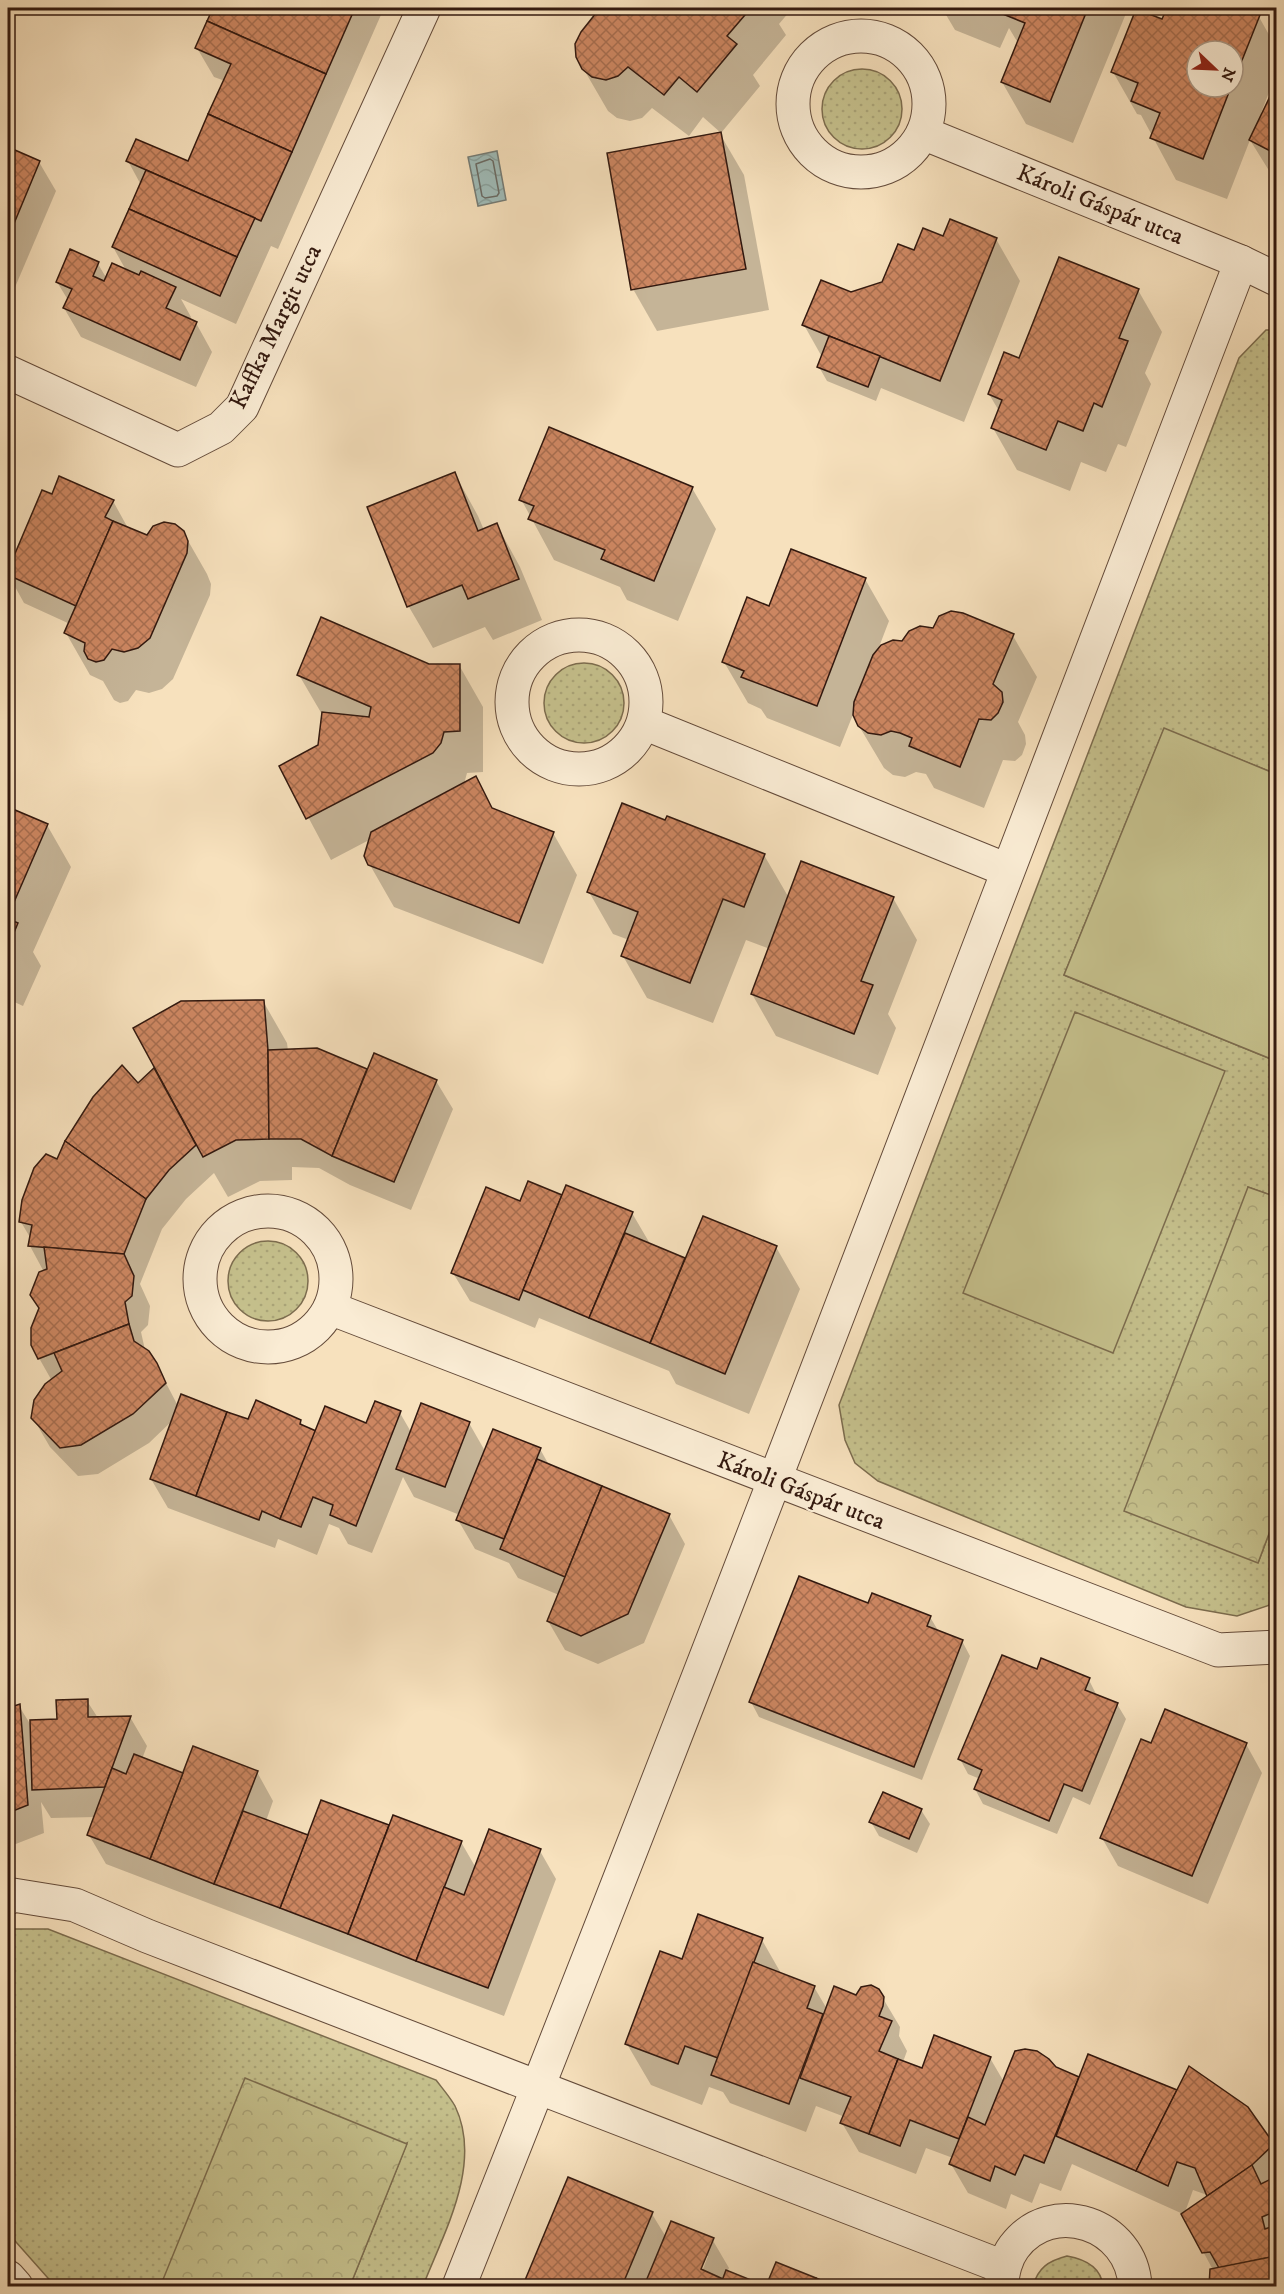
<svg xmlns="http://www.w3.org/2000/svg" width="1284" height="2294" font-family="'IM FELL DW Pica',serif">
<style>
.grass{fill:url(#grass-dots);stroke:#7c6c4e;stroke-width:1.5}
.park{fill:url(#park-crowns);stroke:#7c6c4e;stroke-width:1.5}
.pitch{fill:#c5c08c;stroke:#7c6c4e;stroke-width:1.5}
.water{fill:url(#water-waves);stroke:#747b75;stroke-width:1.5}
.shadow{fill:#0003;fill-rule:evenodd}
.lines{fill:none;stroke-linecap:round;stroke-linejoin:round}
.shore{stroke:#696a64;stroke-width:1.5}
.building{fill:url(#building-cross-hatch);stroke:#33190f;stroke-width:1.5}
.minor-casing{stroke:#644b3a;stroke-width:35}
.minor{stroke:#faecd4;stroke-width:33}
.labels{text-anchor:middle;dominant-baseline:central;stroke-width:4.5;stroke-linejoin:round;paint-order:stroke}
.street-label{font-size:24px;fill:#33190f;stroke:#faecd4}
</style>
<defs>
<pattern id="grass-dots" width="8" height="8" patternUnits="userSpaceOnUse" patternTransform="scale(1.5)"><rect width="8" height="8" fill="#c5c08c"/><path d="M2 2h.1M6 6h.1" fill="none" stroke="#aaa478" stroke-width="1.8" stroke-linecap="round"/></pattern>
<pattern id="park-crowns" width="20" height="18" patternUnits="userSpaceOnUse" patternTransform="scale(1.5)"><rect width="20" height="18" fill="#c5c08c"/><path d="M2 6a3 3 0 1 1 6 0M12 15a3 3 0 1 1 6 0" fill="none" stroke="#aaa478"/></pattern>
<pattern id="water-waves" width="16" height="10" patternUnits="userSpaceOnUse" patternTransform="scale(1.5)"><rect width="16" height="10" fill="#9fbcb9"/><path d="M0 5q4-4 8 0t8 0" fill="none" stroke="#89a19e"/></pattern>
<pattern id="building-cross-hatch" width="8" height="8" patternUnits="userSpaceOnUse" patternTransform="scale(1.5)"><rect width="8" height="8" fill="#cc8661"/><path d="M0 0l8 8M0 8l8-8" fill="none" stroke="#a66d4e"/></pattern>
</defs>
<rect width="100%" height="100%" fill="#f7e1bd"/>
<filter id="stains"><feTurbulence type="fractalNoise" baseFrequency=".00333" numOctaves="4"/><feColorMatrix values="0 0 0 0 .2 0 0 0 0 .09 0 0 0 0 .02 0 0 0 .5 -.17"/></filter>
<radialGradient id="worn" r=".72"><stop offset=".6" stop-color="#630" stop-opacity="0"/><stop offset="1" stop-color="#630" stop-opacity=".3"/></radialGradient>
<g class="grass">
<circle cx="862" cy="109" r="40"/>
<polygon points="1266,330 1276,330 1276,774 1164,729 1064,975 1276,1061 1276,1197 1248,1187 1258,1563 1276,1515 1276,1603 1237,1616 1186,1607 878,1481 855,1463 845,1440 839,1405 1239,358"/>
<circle cx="584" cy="703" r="40"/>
<circle cx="268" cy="1281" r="40"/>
<path d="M8,1929H48L436,2080C442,2088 450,2097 455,2106C483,2164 444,2232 423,2286H350L407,2143L163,2282L173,2286H55L8,2233Z"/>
<path d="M1067,2256C1084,2259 1101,2267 1103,2286H1033C1038,2268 1048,2261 1067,2256Z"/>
</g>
<g class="park">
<polygon points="1248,1187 1276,1197 1276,1515 1258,1563 1124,1511"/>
<polygon points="245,2078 407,2144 350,2286 173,2286 162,2282"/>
</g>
<g class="pitch">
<polygon points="1164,728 1276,774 1276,1061 1064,975"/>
<polygon points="1075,1012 1225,1071 1113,1353 963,1293"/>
</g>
<polygon class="water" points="497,151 506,200 478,206 468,157"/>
<g class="shadow">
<polygon points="215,8 384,8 278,249 271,246 236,324 181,299 191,317 190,320 196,323 212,352 196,387 81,337 64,308 68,300 57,282 98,264 107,279 127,272 113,247 141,185 128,161 189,163 225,81 214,77 197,48"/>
<polygon points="602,8 787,8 790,11 779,24 786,35 753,75 760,86 721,133 703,117 689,136 652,108 642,118 630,121 617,118 608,111 583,68 582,33"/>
<polygon points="942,8 1125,8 1127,11 1073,143 1026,124 1002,82 1018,43 1009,28 1000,48 955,30"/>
<path d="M1169,8H1196L1203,10L1204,8H1237L1259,17L1276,47V74L1261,113L1263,114L1276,88V182L1250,140L1227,199L1176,180L1141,115L1137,114L1113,72L1163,21ZM1197,51H1233V87H1197Z"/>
<polygon points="720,134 744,175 769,310 657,331 633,289"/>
<polygon points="8,148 39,162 56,191 13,292 8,290"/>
<polygon points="944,238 996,239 1020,281 964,422 881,388 876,401 827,381 819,367 822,357 804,325 851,294 883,284 914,252"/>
<polygon points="1138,290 1162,332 1145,373 1151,384 1126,447 1118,444 1106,472 1081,462 1070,491 1017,470 993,428 999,411 989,394 1020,360"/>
<polygon points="455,474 478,516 484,530 497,525 520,567 542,620 493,640 485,627 433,648 409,607 369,508"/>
<polygon points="692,488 716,529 678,621 627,600 620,587 554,560 521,499"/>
<polygon points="43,492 52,496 113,501 129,530 147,537 183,532 207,574 211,584 210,595 173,679 162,689 149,693 136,690 128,701 120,703 114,700 103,681 90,675 66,633 70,624 24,603 8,574"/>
<polygon points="865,579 889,621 879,647 1013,636 1037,677 1018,722 1025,735 1026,744 1022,755 1015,761 1003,760 984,808 934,788 926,774 916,772 905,777 893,775 884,768 859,726 854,712 840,747 767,718 761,709 748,703 724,662 770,607"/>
<polygon points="429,665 459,665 483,707 483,772 467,773 464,784 475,778 493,810 553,833 577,875 543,964 394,907 370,865 371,839 331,860 281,766 319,746 323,716 299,675"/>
<polygon points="8,808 47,825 71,867 33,952 41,966 23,1006 8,999"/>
<polygon points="764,855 789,898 893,898 917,940 888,1014 896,1028 878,1075 776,1036 752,994 770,949 746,940 713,1023 647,998 623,956 629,940 613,934 589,892"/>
<polygon points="263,1001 287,1043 288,1051 316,1049 368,1071 436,1081 453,1109 411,1210 350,1185 319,1168 292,1167 292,1180 260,1181 228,1197 214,1173 186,1199 162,1229 140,1284 150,1306 148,1325 141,1332 145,1350 156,1364 178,1406 248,1421 300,1421 304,1427 317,1433 367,1425 400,1413 411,1432 469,1423 485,1451 540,1449 549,1465 669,1515 685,1544 644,1643 598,1664 565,1650 548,1621 559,1595 518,1578 509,1563 475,1549 458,1520 460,1515 414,1497 403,1477 372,1553 348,1544 339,1528 329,1524 317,1555 278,1539 275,1548 168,1508 151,1479 173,1420 149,1443 98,1474 78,1476 50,1447 33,1418 52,1381 39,1358 40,1310 44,1272 30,1246 31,1239 21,1222 58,1160 138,1085 161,1078"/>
<polygon points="567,1187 632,1213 649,1242 648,1244 684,1259 686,1262 776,1247 800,1289 749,1414 676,1384 669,1371 539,1318 535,1328 470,1301 453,1273 520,1203 563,1197"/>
<polygon points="869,1605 930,1617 939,1632 962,1641 970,1656 922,1780 759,1717 751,1702"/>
<polygon points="1038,1671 1089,1680 1097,1696 1117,1704 1126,1719 1090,1805 1073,1797 1057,1834 983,1804 975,1789 980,1779 968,1774 960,1759"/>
<polygon points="87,1701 98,1718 130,1717 147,1746 142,1759 184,1775 257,1772 273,1801 266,1821 309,1837 322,1802 390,1827 461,1842 476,1868 540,1851 556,1879 504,2016 106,1864 89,1835 96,1817 51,1818 41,1802 44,1833 8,1847 8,1709 19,1706 32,1727 58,1720"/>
<polygon points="1246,1744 1262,1773 1208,1904 1118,1866 1102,1838"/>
<polygon points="921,1810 930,1824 917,1853 879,1836 871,1822"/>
<path d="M762,1940L782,1975L814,1987L827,2009L856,1996L878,1990L900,2027L899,2036L907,2051L903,2062L923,2069L990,2058L1004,2082L1055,2068L1080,2079L1273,2145L1276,2152V2286H1210L1211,2271L1213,2270L1183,2214L1072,2164L1061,2191L1040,2183L1032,2203L1011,2194L1006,2209L968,2193L951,2164L953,2158L926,2148L916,2174L859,2152L842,2123L845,2117L816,2106L806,2132L730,2103L723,2092L709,2087L702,2105L651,2085L627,2044L682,1961ZM1193,2190L1210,2196L1184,2215Z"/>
<path d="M569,2179L652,2214L666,2237L712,2239L729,2268L727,2272L762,2286H526ZM705,2256H708L700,2277L697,2276Z"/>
<polygon points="777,2264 831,2286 768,2286"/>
</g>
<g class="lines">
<polygon class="shore" points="490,159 493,161 499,193 497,196 485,198 482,196 476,164"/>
</g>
<g class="building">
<polygon points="213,8 355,8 326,74 207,21"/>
<polygon points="600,8 751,8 727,36 737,44 697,92 679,77 664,95 628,67 618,76 606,80 592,77 582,69 576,57 575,44 581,32"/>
<polygon points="1000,8 1088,8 1050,102 1001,82 1025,23 998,12"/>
<polygon points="1167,8 1241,8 1260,15 1233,83 1233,51 1197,51 1197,87 1231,87 1203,159 1150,138 1160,113 1131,101 1138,83 1111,72 1136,9 1162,19"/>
<polygon points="207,21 326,74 292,152 208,114 231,64 195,48"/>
<polygon points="1276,84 1276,154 1249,140"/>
<polygon points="208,114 292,152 261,221 126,161 136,139 188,161"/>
<polygon points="721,132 746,269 631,290 607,153"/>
<polygon points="8,147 40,161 8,238"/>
<polygon points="146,170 255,218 237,257 129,209"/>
<polygon points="129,209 237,257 220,296 112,247"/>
<polygon points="950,219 997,238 940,381 802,325 821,280 851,292 882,282 898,244 914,250 923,228 943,236"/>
<polygon points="70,249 99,262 93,276 104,281 112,263 139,275 141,271 176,287 166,308 197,322 180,360 63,308 72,289 56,282"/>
<polygon points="1059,257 1139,289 1119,338 1128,341 1102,407 1094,403 1083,431 1058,421 1046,450 991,428 1002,400 988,394 1004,352 1019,358"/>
<polygon points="829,336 880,356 868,387 817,367"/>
<polygon points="549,427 693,487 654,581 601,559 605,550 528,519 534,506 519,500"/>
<polygon points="455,472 478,531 497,523 519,579 468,599 462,585 407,607 367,507"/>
<polygon points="59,476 114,500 105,517 113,521 76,606 8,575 8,570 42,490 52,494"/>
<polygon points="113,521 147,535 153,526 164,522 175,524 184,531 188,541 187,553 150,638 138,648 124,652 112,649 104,660 96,662 88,659 84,651 85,643 64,633"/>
<polygon points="791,549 866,578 817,706 741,677 744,671 722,662 747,597 769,606"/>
<polygon points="951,611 963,613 1014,634 993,684 1002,692 1003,702 998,713 991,720 979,719 960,767 909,746 912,738 900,733 891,731 881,735 868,733 858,726 853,715 854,702 873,655 881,645 893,640 902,641 909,631 920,626 933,628 939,616"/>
<polygon points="321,617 429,664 460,664 460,731 444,732 441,743 433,753 306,819 279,766 318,745 322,712 369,717 371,707 297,675"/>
<polygon points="476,776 492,808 554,832 519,923 368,865 364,856 371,832"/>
<polygon points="622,803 665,820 667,816 765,854 744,907 723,899 690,983 621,956 638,912 587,892"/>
<polygon points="8,807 48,824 8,916"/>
<polygon points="801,861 894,897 861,981 873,985 854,1034 751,994"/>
<polygon points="8,919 18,923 8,947"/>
<polygon points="264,1000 268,1050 269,1139 236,1140 203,1157 133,1028 181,1001"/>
<polygon points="317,1048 367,1069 332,1156 301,1139 269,1139 268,1050"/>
<polygon points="374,1053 437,1080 394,1182 332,1156"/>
<polygon points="122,1065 138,1083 154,1068 196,1145 169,1170 146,1199 65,1141 93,1097"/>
<polygon points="65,1141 146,1199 124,1254 28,1246 32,1225 19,1222 22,1200 34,1168 46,1154 57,1159"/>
<polygon points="528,1181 562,1195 519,1300 451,1273 486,1187 520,1201"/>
<polygon points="566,1185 633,1212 589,1318 523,1290"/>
<polygon points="703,1216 777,1246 725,1374 650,1343"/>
<polygon points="625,1233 685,1258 650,1343 589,1318"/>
<polygon points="44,1247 124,1254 134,1276 132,1296 125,1302 129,1324 38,1359 31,1345 31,1328 39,1308 30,1295 39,1272 47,1269"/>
<polygon points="129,1324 134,1341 149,1351 157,1363 166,1383 133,1414 81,1445 60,1448 31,1418 34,1400 45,1384 62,1371 54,1353"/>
<polygon points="181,1394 227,1412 196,1496 150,1479"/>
<polygon points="256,1400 301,1420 300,1424 316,1431 280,1519 262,1511 259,1520 196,1496 227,1412 248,1419"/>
<polygon points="375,1401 401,1411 356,1526 330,1515 333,1505 313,1497 301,1527 280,1519 325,1406 366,1423"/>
<polygon points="421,1403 470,1422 445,1487 396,1469"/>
<polygon points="493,1429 541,1448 504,1539 456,1520"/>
<polygon points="537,1459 602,1486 565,1577 500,1549"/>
<polygon points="602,1486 670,1514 628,1614 581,1636 547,1621"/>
<polygon points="799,1576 868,1603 872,1593 931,1616 927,1626 963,1640 914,1767 749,1702"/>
<polygon points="1002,1655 1037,1669 1041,1658 1090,1678 1085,1690 1118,1703 1082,1791 1064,1784 1049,1821 974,1789 982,1770 958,1759"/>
<polygon points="88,1699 88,1717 131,1716 105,1787 32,1790 30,1720 57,1719 56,1700"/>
<polygon points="20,1704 28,1805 8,1813 8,1708"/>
<polygon points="1165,1709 1247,1743 1192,1876 1100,1838 1141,1739 1151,1743"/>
<polygon points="193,1746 258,1771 214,1884 150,1859"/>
<polygon points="134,1754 183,1773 150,1859 87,1835 112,1768 126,1774"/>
<polygon points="883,1792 922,1809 909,1839 869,1822"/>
<polygon points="321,1800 389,1825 348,1934 280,1908"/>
<polygon points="243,1811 308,1835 280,1908 214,1884"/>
<polygon points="393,1815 462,1841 416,1961 348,1934"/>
<polygon points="489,1829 541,1849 488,1988 416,1961 444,1887 464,1895"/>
<polygon points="698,1914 763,1938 718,2058 685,2046 678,2064 625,2044 660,1951 682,1959"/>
<polygon points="753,1962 815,1986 807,2008 823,2014 789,2104 711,2075"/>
<polygon points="871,1985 879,1989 884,1997 883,2006 879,2016 892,2021 879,2051 898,2059 869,2134 840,2123 851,2097 800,2078 834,1986 856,1995 861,1987"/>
<polygon points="934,2035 991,2057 959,2139 910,2120 900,2146 869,2134 898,2059 922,2068"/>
<polygon points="1025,2049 1037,2051 1049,2059 1056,2067 1079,2077 1044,2163 1024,2155 1015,2175 995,2166 990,2181 949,2164 968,2117 985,2125 1015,2051"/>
<polygon points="1088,2054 1177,2090 1136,2171 1056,2136"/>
<polygon points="1189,2066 1248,2107 1274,2144 1252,2165 1207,2196 1195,2168 1177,2162 1168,2186 1136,2171"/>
<polygon points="1252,2165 1261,2184 1273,2178 1276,2186 1276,2211 1262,2217 1265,2229 1276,2225 1276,2256 1219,2268 1210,2252 1202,2253 1181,2214"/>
<polygon points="568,2177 653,2212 622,2286 523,2285"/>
<polygon points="671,2221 714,2238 701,2269 723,2279 720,2286 644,2286"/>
<polygon points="1276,2256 1276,2286 1209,2286 1210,2269"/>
<polygon points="776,2262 816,2278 813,2286 720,2286 726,2270 766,2286"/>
<polygon points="816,2278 835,2286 813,2286"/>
</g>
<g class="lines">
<defs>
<g id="minor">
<circle cx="861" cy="104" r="68"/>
<polyline points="923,133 1241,262 1276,279"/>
<polyline points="8,372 178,450 221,428 242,407 424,8"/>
<circle cx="579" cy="702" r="67"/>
<polyline points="644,723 1007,870"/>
<circle cx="268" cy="1279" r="68"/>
<polyline points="330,1308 1218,1650 1276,1647"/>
<polyline points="8,1898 13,1895 75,1905 147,1936 1003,2267"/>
<polyline points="8,2277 16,2286"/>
<path d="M459,2286C727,1614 982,937 1241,262"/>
<path d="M1001,2286C1003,2273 1005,2259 1014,2247C1052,2196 1132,2224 1135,2286"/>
</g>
</defs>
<use href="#minor" class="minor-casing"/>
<use href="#minor" class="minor"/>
</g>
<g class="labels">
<g class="street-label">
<text transform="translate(1100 205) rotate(22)">Károli Gáspár utca</text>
<text transform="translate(276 327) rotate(-64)">Kaffka Margit utca</text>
<text transform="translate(801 1491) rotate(21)">Károli Gáspár utca</text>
</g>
</g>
<rect width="1284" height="2294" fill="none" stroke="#f7e1bd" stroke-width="30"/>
<rect x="9" y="9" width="1266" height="2276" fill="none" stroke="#33190f" stroke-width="3"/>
<rect x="15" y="15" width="1254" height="2264" fill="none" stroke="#33190f" stroke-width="1.5"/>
<g transform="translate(1215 69) rotate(113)"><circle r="28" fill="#faecd4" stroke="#aa9885" stroke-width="1.5"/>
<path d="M0-4.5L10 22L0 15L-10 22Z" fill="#8f2418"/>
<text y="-9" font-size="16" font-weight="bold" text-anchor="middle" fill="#33190f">N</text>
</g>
<rect width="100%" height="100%" filter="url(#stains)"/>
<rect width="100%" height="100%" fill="url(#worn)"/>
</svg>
